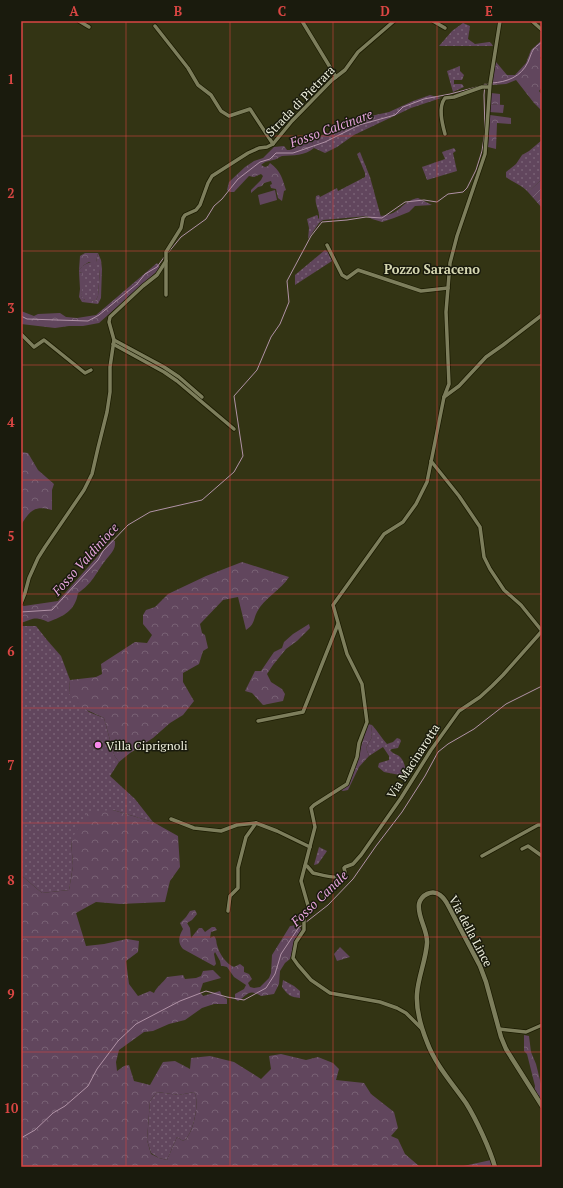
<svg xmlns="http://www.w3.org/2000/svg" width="563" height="1188" font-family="'PT Serif',serif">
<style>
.grass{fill:url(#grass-dots)}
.forest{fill:url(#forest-crowns);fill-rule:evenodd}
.garden{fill:url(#garden-furrows)}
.pitch{fill:#61465d}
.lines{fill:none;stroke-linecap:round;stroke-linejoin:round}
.stream{stroke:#b092a6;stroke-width:1}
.minor-casing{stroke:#1b1b00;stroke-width:5}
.tertiary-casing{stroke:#1b1b00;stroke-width:6}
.minor{stroke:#7d7e5c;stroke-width:3.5}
.tertiary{stroke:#7d7e5c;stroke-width:4.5}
.grid{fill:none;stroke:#da4643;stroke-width:1;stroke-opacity:0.55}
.poi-dot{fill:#f888ea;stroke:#1a1b0d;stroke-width:1.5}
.labels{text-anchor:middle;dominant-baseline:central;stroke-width:3;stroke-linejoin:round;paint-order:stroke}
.street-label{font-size:12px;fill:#eff0dd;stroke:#1a1b0d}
.poi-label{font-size:12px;fill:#eff0dd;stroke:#1a1b0d;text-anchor:start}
.water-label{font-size:13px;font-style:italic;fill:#e7a5dd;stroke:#1a1b0d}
.neighbourhood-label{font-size:13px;font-weight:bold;fill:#d6d7b2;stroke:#1a1b0d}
.neatline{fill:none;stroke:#da4643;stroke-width:1.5}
.grid-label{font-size:13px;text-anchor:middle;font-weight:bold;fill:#da4643}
</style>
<defs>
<pattern id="grass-dots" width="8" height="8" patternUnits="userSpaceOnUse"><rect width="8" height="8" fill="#61465d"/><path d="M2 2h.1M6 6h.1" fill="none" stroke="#786174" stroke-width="1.8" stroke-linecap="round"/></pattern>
<pattern id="forest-crowns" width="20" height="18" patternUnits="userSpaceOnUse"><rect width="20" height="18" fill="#61465d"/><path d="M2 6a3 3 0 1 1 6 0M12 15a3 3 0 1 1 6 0" fill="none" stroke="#786174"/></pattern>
<pattern id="garden-furrows" width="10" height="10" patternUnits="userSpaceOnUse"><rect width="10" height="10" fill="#61465d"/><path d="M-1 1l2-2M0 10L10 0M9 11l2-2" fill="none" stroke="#786174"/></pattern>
</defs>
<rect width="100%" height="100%" fill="#333414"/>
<g class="grass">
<polygon points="463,23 470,26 468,39 475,44 489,42 491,43 493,46 439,46 452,31"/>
<polygon points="460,66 460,71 464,75 462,80 454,80 454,84 462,84 464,87 453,92 447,71"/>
<polygon points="430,95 441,98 411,108 354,135 337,147 325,153 314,148 312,141 324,134 330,135 357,119 389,112 413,101"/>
<path d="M542,140V179L528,192C522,185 514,183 506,177V172L516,164L522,155L529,151Z"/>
<polygon points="454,148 456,151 453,153 457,171 427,180 422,167 445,159 442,152"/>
<path d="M360,152L370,177L381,217L367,216L323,220L319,223L308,239L309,228L307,219L317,215L318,216V219L319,218C320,210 314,205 316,196L319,195L320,197L337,188L338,191L365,177V173L357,154Z"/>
<polygon points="325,250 328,252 332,261 295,285 295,275"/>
<path d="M98,253L101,260L102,269H100L98,296L96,300L92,301L85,299L83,300L81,296L82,273L79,272V270C84,264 88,262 96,262Z"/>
<polygon points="21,626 36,626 47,640 61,656 70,680 69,693 89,712 104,718 114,755 119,762 110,776 135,799 153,822 113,810 71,840 73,866 69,890 42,893 21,875"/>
<path d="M372,725C378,731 381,738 387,744L393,742L397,738L400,739L401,741L398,748L392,749L390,750C393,754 396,754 399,756C405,761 406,769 405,776L384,772L378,767L379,763L389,760V756L383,747L369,756L366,748L372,737L371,733Z"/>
<polygon points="319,847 327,851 318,864 314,865"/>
<path d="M283,980L294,986L300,991V998C290,997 288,995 282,987Z"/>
<path d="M157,1092L179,1095L194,1092C200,1100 194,1128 188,1136C187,1138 185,1140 183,1141L177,1137L167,1160L159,1158L151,1153L147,1140L150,1101Z"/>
</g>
<g class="forest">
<polygon points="542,40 542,55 540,58 542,60 542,87 539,91 542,95 542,111 534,103 516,80 506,84 492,85 493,70 496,62 507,75 515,75 526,63 531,50"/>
<polygon points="491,93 500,94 500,105 490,104"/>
<polygon points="490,115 511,118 511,124 497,123 496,149 488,147"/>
<path d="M312,141L314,148C305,156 293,155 282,156C279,157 276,160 273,160C267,162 267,160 261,165L265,167L268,166L270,163C281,171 282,178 286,190L284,191L282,201L278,198L276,189L271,188L270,185L272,184L271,181L264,183L262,186L258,187L251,193V190L261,180L263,176L261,174L254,177L249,176L234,192H230L227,190L229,182L245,167L254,161L263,158L274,147L284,146L287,150H290L304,143Z"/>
<path d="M418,198L432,205L415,206L409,212L394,218L382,222L372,219L367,216C376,216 384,217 393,213C403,208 404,201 418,198Z"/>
<polygon points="85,253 98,253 96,262 93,264 89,262 84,265 79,270 80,256"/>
<polygon points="157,263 161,268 154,274 99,323 83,326 69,326 55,328 21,324 21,311 34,316 38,314 60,313 66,317 77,318 96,315"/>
<polygon points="100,269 102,269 101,298 98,304 82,302 79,297 80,289 79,272 82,273 84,278 81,296 84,300 86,297 92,301 96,300 98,296"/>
<path d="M21,452L28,453L38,470L54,484L52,490V510C34,505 30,511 21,525Z"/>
<path d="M112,540L115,541C116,550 110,554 105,561C95,574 93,583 78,593C75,611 64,616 48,622C34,616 34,619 21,623V605L24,606L58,601Z"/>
<path d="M242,562L289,577C281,590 264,598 257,612C253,620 255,624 246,630L238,597L223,600L200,624L202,633L205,635L208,648L203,651L199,664L183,673V682L194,701L183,715L170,723L153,738L130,753L119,762L114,755L104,718L78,706L69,693L70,680L96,677L102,674L101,664L135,642L147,643L152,635L143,624V615L146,610L155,607L168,594L206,576Z"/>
<polygon points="309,624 310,628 297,641 286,649 273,665 267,674 271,682 282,689 285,694 283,701 263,705 252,693 245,691 255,671 261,671 274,652 282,648 284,642 293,634"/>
<path d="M368,724L372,725L371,733L372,737L366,748L369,756L359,767L348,790L343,791L341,790C356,778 361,742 368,724Z"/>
<path d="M113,810L153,822L178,836L180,867L170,881L165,902L120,904L96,902L76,913L86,946L104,944L127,939L139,941L138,952L126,961L129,984L138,996L150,991L154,993C157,986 163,983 167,977L183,975L185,979L196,978L201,976L203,971L213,970L221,978L203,983L200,992L203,996L220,991L222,996L227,999V1004H214L202,1008L185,1020L169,1024L153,1031L144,1032L119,1050L116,1062L117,1071L124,1066L129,1065L134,1081L150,1085L163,1062L175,1061L190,1069L191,1058L210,1056L234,1062L261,1079L271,1069L269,1056L281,1054L306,1060L318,1057L333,1063L339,1069L336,1080L364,1083L371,1094L394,1112L398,1128L391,1136L398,1139L405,1154L419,1166L430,1167H21V875L42,893L69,890L73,866L71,840L88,812ZM157,1092L179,1095L194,1092C200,1100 194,1128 188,1136C188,1137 184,1141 183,1141L177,1137L167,1160L159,1158L151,1154L147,1140L150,1101Z"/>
<path d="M195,910L197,914L192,920L187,923L190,928L191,938L199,928H202L205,932L212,927H215L217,930L211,932L210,938L214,936C217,940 216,941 217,945C219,953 226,964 234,967L240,964L244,967V972L249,974L252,979L248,983L250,987L254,988L260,987L269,978L271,973L272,955L290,926L297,925L302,930L298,937L290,959L285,963L280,971L279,984L274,994L261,996C248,988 248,995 238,1001L235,999V994L244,989L246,985L234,977L227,967L223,966H221L220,961L215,952L214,954L216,964L214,966L183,949C177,942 179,936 183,929L180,923L186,917L190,911Z"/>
<polygon points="340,947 350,957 337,961 334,954"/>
<polygon points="524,1035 529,1036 531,1052 536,1064 542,1088 542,1104 534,1092 535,1086 527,1054 524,1051"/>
<polygon points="491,1160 493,1167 459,1167"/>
</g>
<polygon class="garden" points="542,179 542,208 528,192"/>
<g class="pitch">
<polygon points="489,104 504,105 503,113 489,112"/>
<polygon points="275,190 277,200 260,205 258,195"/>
</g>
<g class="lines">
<g class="stream">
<path d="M492,83C507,82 521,77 528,62C533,50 531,50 542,42"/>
<polyline points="167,254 181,237 206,219 214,206 222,199 238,179 260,162 270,159 276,153 293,153 325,142 359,125 395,115 403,107 424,99 450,94 488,84"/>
<polyline points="21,316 27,319 88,321 99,315 137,284 145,274 157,267 165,256"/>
<polyline points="21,612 52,610 98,560 103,551 128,525 150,512 202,500 234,472 243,456 234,396 257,370 271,337 280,324 289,302 287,281 311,236 322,222 347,220 366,217 382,218 405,202 424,200 437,202 448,194 463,192 467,188 476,170 482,151 485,131 484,95 485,84"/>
<polyline points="305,923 328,905 353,879 376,846 402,812 425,776 438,752 448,744 474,729 506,704 542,686"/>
<polyline points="21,1138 35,1130 53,1113 65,1106 88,1086 97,1069 118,1041 136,1024 180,1001 206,991 227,997 244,1000 266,988 275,974 281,954 299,927 303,925"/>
</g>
<defs>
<g id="minor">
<polyline points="79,21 89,27"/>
<polyline points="302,21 336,77"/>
<polyline points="433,21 445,28"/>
<polyline points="532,21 542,30"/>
<polyline points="155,26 188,68 198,85 211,95 221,111 229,116 250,109 273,144"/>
<path d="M445,134C442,123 438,107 445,98L454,97L482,87H489"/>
<polyline points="327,245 342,275 347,278 358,270 421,291 448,288"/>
<polyline points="166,295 166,252 181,228 183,218 185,215 196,210 200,205 208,183 212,176 248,153 259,148 267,147 273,144 292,121 332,80 345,70 358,52 394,21"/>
<polyline points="21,334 34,347 44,340 85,373 91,370"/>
<polyline points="114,340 164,367 179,377 202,397"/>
<polyline points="113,344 164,372 177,381 234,429"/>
<polyline points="444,397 459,386 486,357 503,345 542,315"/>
<polyline points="431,461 459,496 480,527 484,557 490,569 504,590 521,605 542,631"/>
<polyline points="21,603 25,593 29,578 38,558 45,547 84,490 92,474 98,448 107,412 110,392 110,367 114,340 109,322 110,317 143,286 157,275 166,261"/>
<polyline points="258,721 303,712 338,624"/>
<polyline points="171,819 194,828 221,831 237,825 256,823 277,831 310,847"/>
<polyline points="522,849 528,846 542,856"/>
<polyline points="482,856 538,825 542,825"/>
<path d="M305,866H307L313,873C322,875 335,879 344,877L345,872L344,868L345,867L353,864L361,855L401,798L431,750L459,711L480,697L492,686L503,675L542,631"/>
<polyline points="228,911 230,896 238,888 238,868 246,837 256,823"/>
<polyline points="422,1029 406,1013 397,1008 380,1002 330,993 311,980 298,965 293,958 296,942 304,930 304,918 309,909 301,881 315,827 311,808 314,805 347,784 357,757 359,743 367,722 362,684 347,654 333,605 384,534 403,522 416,504 427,482 444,397 449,384 446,312 450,263 457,236 485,154 490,84 500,21"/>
<polyline points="499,1029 526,1032 542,1025"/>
</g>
<path id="tertiary" d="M495,1167C490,1149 476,1119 466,1103C452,1083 435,1064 427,1042C421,1027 416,1009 417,994C418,977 426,960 427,943C428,930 417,917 419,904C421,895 432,889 440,895C444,898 447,903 449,907L480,966L486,982L501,1037L506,1049L542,1106"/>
</defs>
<use href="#minor" class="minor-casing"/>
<use href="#tertiary" class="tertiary-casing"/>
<use href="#minor" class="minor"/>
<use href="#tertiary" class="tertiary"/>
</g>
<path class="grid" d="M126,21V1167M230,21V1167M333,21V1167M437,21V1167M21,136H542M21,251H542M21,365H542M21,480H542M21,594H542M21,708H542M21,823H542M21,937H542M21,1052H542"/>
<circle class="poi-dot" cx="98" cy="745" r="4"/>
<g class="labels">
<g class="street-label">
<text transform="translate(300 101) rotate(-46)">Strada di Pietrara</text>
<text transform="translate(413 761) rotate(-57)">Via Macinarotta</text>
<text transform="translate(471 931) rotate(62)">Via della Lince</text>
</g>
<g class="poi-label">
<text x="106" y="745">Villa Ciprignoli</text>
</g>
<g class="water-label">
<text transform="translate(331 128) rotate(-20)">Fosso Calcinare</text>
<text transform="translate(85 559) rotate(-48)">Fosso Valdinioce</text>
<text transform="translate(319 898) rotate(-44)">Fosso Canale</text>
</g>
<g class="neighbourhood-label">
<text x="432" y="269">Pozzo Saraceno</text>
</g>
</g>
<rect width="563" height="1188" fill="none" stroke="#1a1b0d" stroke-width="44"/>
<rect x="22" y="22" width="519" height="1144" class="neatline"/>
<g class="grid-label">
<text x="74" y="16">A</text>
<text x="178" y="16">B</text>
<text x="282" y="16">C</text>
<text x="385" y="16">D</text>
<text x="489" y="16">E</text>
<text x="11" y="84">1</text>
<text x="11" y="198">2</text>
<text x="11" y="313">3</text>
<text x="11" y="427">4</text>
<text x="11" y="541">5</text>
<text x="11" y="656">6</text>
<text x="11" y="770">7</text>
<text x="11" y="885">8</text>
<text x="11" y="999">9</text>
<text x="11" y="1113">10</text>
</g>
</svg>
